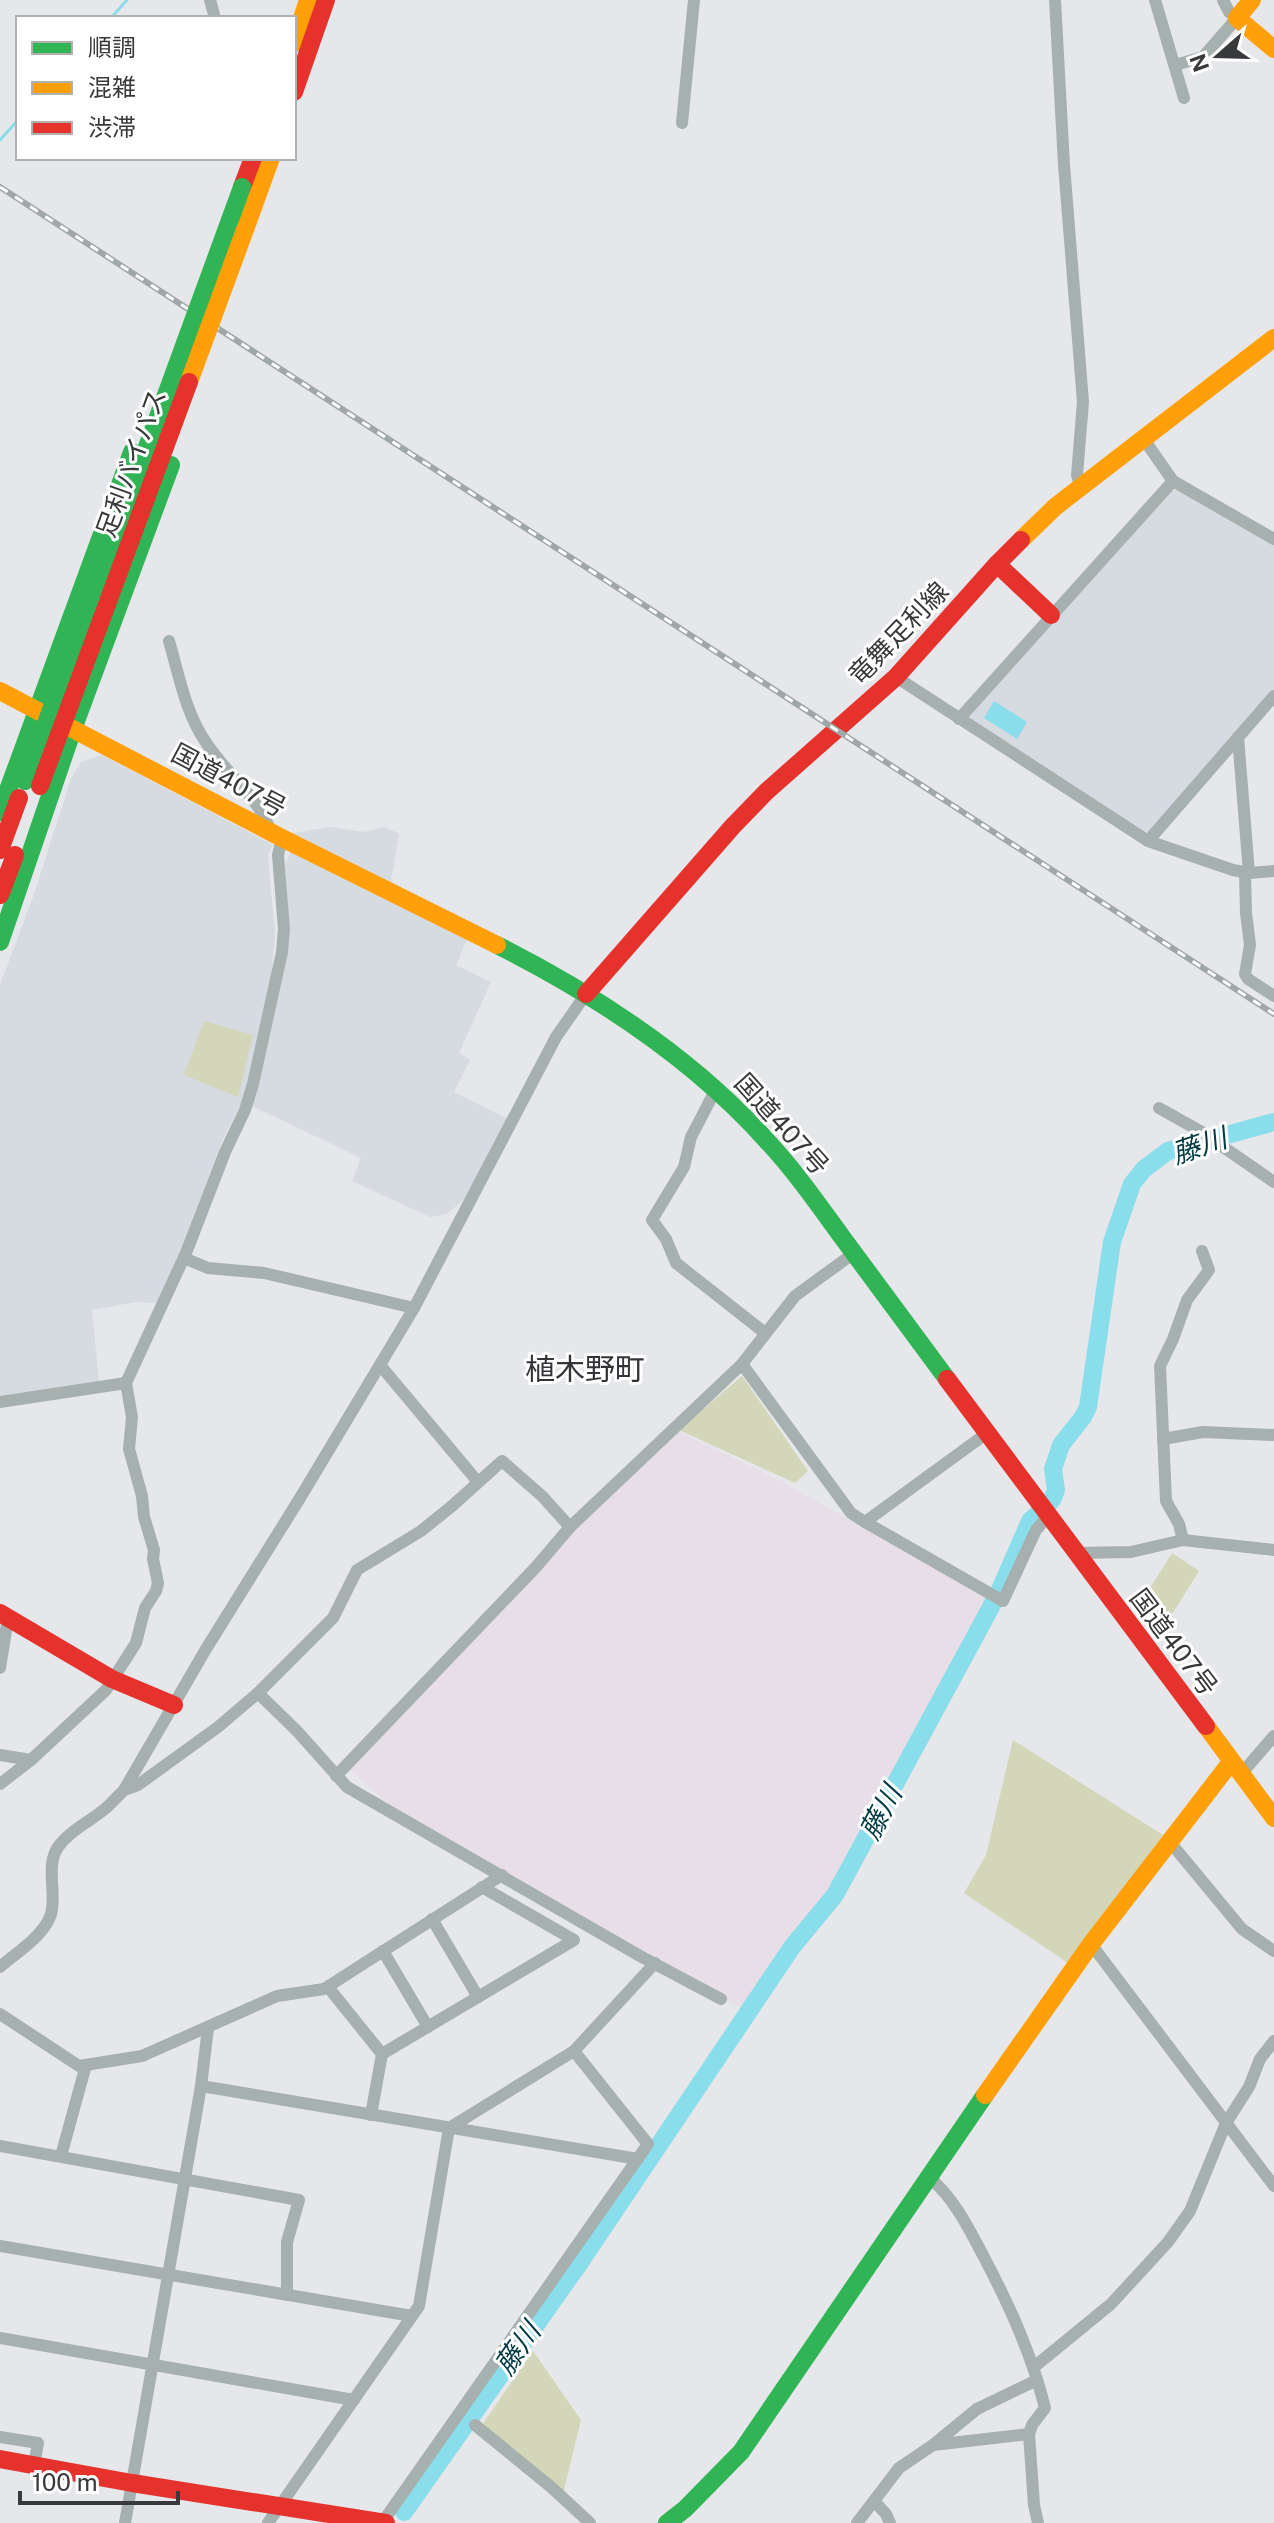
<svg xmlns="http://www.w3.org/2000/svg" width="1274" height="2523" font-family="'Public Sans','Noto Sans JP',sans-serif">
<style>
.built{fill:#d6dae1}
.industrial{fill:#e7dee8}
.green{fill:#d3d6b8}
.water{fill:#8addea}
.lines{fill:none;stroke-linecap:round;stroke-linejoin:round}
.stream{stroke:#8addea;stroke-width:3}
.river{stroke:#8addea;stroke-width:18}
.street{stroke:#a6b0af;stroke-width:12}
.fast{stroke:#30b455;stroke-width:18}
.slow{stroke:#ff9f0a;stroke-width:18}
.jam{stroke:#e5322d;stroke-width:18}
.rail-casing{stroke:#9fa7a7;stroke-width:6}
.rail{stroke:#fff;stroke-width:3;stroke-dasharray:9;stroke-linecap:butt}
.fast-bridge{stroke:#30b455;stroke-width:18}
.slow-bridge{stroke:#ff9f0a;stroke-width:18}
.jam-bridge{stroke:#e5322d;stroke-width:18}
.labels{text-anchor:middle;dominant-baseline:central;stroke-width:6;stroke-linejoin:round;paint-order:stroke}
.street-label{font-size:26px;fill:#38393b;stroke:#fff}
.water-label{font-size:28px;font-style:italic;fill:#013b43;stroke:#fff}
.quarter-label{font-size:30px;fill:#323437;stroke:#fff}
</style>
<rect width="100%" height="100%" fill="#e5e7ea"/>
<g class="built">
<polygon points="1178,489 1274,544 1274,692 1152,831 1144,833 970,720 969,716 1169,492"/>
<polygon points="102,755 273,845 268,855 275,935 271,980 244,1097 222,1141 172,1273 157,1303 136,1302 92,1310 99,1383 0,1398 0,985 33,897 71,779 81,762"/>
<polygon points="331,827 363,832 385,827 399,834 391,882 293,833"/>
<polygon points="291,852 468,937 456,965 491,982 459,1053 470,1060 454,1092 508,1119 472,1192 447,1214 430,1217 352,1181 361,1158 252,1106 288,950 290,929 285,864"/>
</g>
<polygon class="industrial" points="677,1431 783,1482 987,1598 830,1887 741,2008 392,1807 350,1770 573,1530"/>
<g class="green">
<polygon points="204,1021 253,1035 238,1097 184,1075"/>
<polygon points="742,1376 808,1471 795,1483 679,1430"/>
<polygon points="1172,1553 1199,1571 1169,1619 1142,1601"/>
<polygon points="1013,1740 1163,1835 1068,1963 964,1893 986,1855"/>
<polygon points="533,2351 581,2420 563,2494 481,2427"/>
</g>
<polygon class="water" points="994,701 1027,722 1017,739 984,718"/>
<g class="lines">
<g class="stream">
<polyline points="111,18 127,0"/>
<polyline points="0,140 18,120"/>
</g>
<polyline class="river" points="404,2512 581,2261 792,1947 835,1895 998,1594 1030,1521 1052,1500 1056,1490 1053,1469 1061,1445 1083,1417 1088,1407 1112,1242 1132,1184 1144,1169 1168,1151 1274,1122"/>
<g class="street">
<polyline points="210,0 215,18"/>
<polyline points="1055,0 1064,165 1083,402 1077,475 1080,486"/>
<polyline points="1155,0 1184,98"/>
<polyline points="1175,65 1203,57 1237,18 1229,12 1223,0"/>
<polyline points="682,123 694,0"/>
<polyline points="1143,438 1173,481 1274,539"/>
<path d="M169,641C179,675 185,711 205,741C225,773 259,797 271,832"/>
<polyline points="896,677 1148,841 1233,870 1249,873 1274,871"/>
<polyline points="959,719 1173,481"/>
<polyline points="1238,737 1249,873"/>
<polyline points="1148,841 1274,696"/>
<polyline points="1245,872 1246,913 1250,945 1245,974 1248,979 1274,996"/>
<polyline points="716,1089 691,1137 684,1167 652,1220 666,1239 676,1263 765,1333"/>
<polyline points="1159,1108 1200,1131 1274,1182"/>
<polyline points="184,1258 208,1268 264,1273 414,1308"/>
<polyline points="742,1364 851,1513 865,1522 987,1433"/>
<polyline points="380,1365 478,1482"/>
<polyline points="0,1402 126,1383"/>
<polyline points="1163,1439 1203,1432 1274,1435"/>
<polyline points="865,1522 1003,1601 1036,1530 1048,1516"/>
<polyline points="1183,1540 1179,1524 1166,1501 1160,1366 1173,1339 1187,1300 1209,1270 1202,1251"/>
<polyline points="1075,1553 1131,1552 1183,1540 1274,1550"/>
<polyline points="0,1668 8,1618"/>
<polyline points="258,1693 297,1731 347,1787 640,1956 721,1999"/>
<polyline points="0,1755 31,1760"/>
<polyline points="1241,1774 1274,1736"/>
<polyline points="336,1776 536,1567 570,1527 742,1364 795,1296 854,1253"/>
<polyline points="0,1784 31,1760 106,1690 136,1643 145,1608 156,1591 158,1583 153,1559 154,1550 144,1517 142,1496 129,1449 132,1417 126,1383 186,1253 225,1152 245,1110 253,1084 282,952 284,929 278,855 282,838"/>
<polyline points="124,1790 138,1785 218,1727 258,1693 333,1618 357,1570 421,1531 452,1506 502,1461 542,1496 570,1527"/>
<polyline points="1170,1842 1242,1929 1274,1951"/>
<polyline points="432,1919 478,1997"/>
<polyline points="1091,1944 1274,2186"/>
<polyline points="383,1951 428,2027"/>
<path d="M0,1967C16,1953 45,1935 51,1914C57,1893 45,1866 58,1847C70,1830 91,1821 106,1808C112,1803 118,1796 124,1790L206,1649L300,1498L414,1308L556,1037L586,994"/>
<polyline points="328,1987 382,2054"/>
<polyline points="0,2014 79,2066 142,2056 277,1996 324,1989 502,1875"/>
<polyline points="201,2086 638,2159"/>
<polyline points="371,2115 382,2054 574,1940 482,1887"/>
<polyline points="0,2146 299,2200 287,2242 287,2295"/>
<polyline points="61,2156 86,2065"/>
<path d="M929,2177C955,2199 969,2229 985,2259C1010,2307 1032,2355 1045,2408L1032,2425L1029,2434L1034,2505L1038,2523"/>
<polyline points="0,2246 412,2316"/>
<polyline points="0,2338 354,2400"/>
<polyline points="1034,2367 1111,2304 1168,2242 1190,2211 1226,2123 1249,2087 1260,2059 1274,2041"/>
<polyline points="475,2425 551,2487 590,2523"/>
<polyline points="0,2437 38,2443 34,2465"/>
<polyline points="933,2445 977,2409 1037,2380"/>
<polyline points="875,2502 886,2514 890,2523"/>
<polyline points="125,2523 201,2086 208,2028"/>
<polyline points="268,2523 419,2306 449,2128 574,2051 655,1963"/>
<polyline points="382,2523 648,2144 574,2051"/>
<polyline points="857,2523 899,2468 933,2445 1029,2434"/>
</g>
<g class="fast">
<polyline points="0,812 132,452"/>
<polyline points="0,942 73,729 171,465"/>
<path d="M497,945C596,995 693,1058 767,1141C795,1171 818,1204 842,1237C877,1284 912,1331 947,1379"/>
<polyline points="667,2523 685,2509 741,2452 985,2095"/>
</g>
<g class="slow">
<polyline points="1252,0 1237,18 1274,49"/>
<polyline points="294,43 308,0"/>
<polyline points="246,227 271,158"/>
<polyline points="1021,540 1055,507 1274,338"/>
<polyline points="0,691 38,711"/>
<polyline points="38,711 282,838 497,945"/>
<polyline points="1206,1726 1274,1818"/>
<polyline points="985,2095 1091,1944 1231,1762"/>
</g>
<g class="jam">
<polyline points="294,92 326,0"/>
<polyline points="242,187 253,158"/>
<polyline points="997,564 1051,615"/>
<polyline points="0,850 19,798"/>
<polyline points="0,895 15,855"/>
<polyline points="586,994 733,826 767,791 896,677 997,564 1021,540"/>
<polyline points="947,1379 1206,1726"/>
<polyline points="0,1613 112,1679 174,1705"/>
<polyline points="0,2459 132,2483 386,2523"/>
</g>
<defs>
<polyline id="rail" points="0,187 1274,1014"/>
</defs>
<use href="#rail" class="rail-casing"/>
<use href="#rail" class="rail"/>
<polyline class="fast-bridge" points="25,781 242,187"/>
<polyline class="slow-bridge" points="189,382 246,227"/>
<polyline class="jam-bridge" points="40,786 189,382"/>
</g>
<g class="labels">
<g class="street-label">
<text transform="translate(131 463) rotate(-70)">足利バイパス</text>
<text transform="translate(898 633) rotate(-46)">竜舞足利線</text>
<text transform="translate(229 780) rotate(28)">国道407号</text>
<text transform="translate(782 1124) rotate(48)">国道407号</text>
<text transform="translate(1174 1642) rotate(53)">国道407号</text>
</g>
<g class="water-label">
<text transform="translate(1199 1145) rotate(-19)">藤川</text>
<text transform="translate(880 1812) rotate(-62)">藤川</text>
<text transform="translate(517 2348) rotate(-55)">藤川</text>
</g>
<g class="quarter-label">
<text x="585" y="1369">植木野町</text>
</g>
</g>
<rect x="16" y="16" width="280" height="144" fill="#ffffff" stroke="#afb0b1" stroke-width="2"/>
<rect x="32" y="42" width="40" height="12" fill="#30b455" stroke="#afb0b1" stroke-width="2"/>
<text x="88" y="56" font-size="24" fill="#38393b">順調</text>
<rect x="32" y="82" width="40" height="12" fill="#ff9f0a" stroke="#afb0b1" stroke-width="2"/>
<text x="88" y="96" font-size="24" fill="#38393b">混雑</text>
<rect x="32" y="122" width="40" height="12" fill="#e5322d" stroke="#afb0b1" stroke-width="2"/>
<text x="88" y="136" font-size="24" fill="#38393b">渋滞</text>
<g transform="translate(1218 56) rotate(250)" stroke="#ffffff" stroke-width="6" paint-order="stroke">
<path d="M0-6L14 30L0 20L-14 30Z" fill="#38393b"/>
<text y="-12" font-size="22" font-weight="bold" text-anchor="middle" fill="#38393b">N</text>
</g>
<path d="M20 2491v12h158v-12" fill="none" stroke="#38393b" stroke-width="4"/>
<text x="32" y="2491" font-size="24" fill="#38393b" stroke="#ffffff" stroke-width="6" paint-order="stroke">100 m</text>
</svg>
